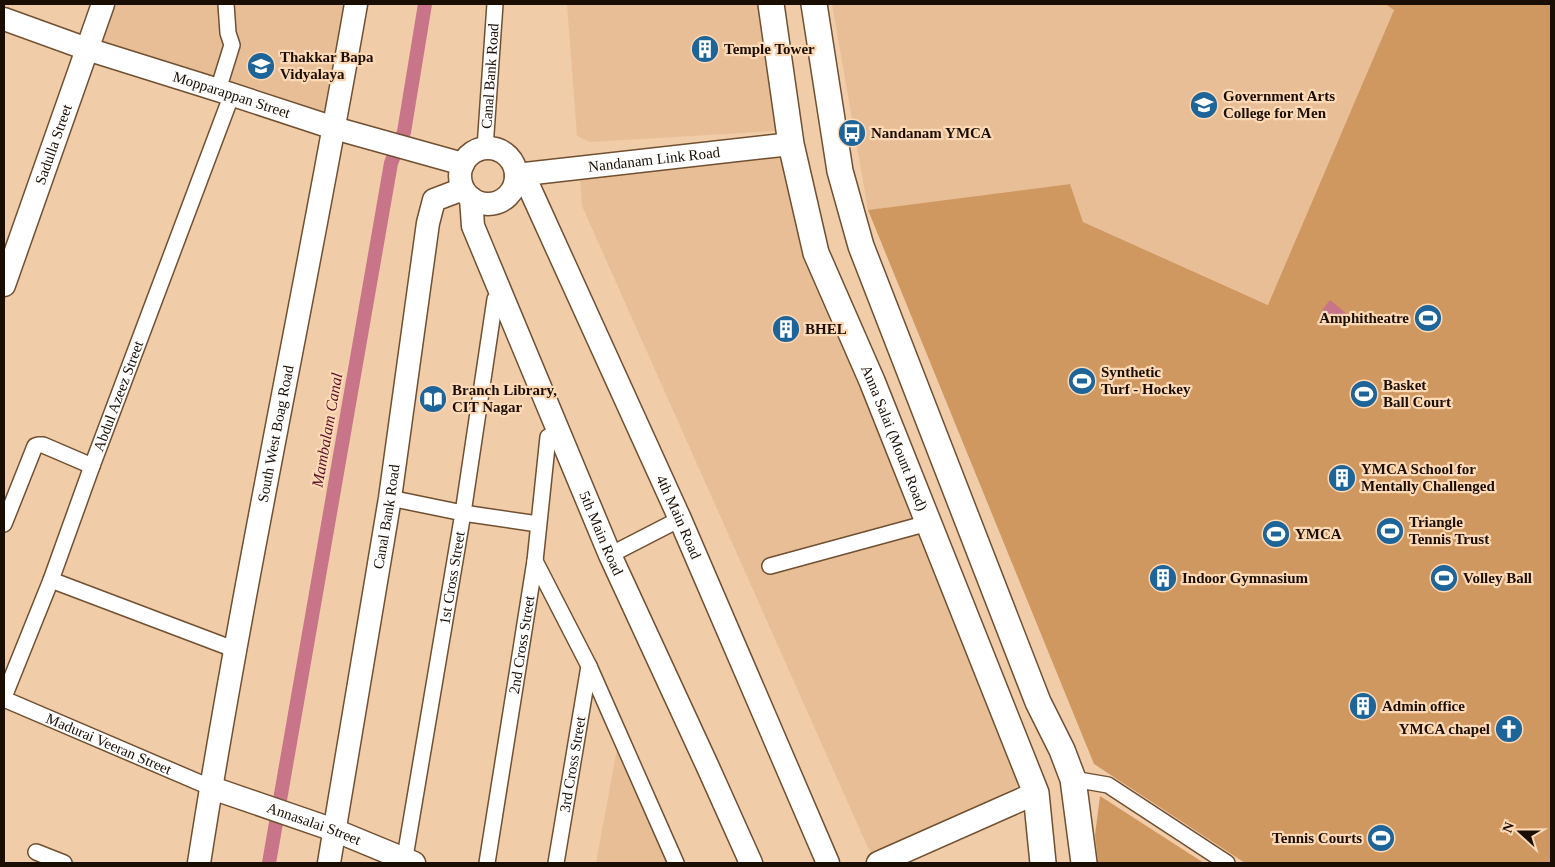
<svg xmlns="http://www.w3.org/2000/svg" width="1555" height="867" font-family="Georgia,serif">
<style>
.built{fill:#e8be96}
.green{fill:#d09861}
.water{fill:#c87589}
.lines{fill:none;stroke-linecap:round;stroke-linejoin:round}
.canal{stroke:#c87589;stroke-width:14}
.street-casing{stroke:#705031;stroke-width:18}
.secondary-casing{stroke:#705031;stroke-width:25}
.primary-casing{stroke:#705031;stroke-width:28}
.street{stroke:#fff;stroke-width:15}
.secondary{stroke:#fff;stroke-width:22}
.primary{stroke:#fff;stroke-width:25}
.labels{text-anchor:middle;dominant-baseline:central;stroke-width:4.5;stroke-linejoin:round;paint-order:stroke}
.poi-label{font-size:15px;font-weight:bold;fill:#1a0e03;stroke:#fed9b6;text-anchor:start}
.street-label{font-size:15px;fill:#1a0e03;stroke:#fed9b6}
.water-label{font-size:16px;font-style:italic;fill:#5b102a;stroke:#fed9b6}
</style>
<rect width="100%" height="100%" fill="#f1cca9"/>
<g class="built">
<polygon points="110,4 361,4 345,121 96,42"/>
<polygon points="567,4 765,4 784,115 775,131 590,142 577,136"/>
<polygon points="832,4 1385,4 1394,10 1269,305 1083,222 1070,184 868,210"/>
<polygon points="771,152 791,167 799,224 1018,786 873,859 582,206 579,165"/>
<polygon points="620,733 675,863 596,863"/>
</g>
<g class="green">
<polygon points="1385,4 1551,4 1551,863 1245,863 1094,764 868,210 1070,184 1083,222 1268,305 1394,10"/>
<polygon points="1100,796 1204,863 1098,863 1095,835"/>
</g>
<polygon class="water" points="1330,300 1347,314 1337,326 1320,313"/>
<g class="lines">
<polyline class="canal" points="269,863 391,163 404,132 425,4"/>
<defs>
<g id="street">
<polyline points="218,90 232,45 228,33 226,4"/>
<path id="s1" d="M485,148L495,4"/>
<polyline points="390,498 463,513 538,524"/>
<polyline points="4,524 35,446 38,445 43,445 92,466"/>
<polyline points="610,555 680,519"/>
<polyline points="535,561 589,666 676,863"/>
<polyline points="770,566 928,523"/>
<polyline points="51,580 236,650"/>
<path id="s2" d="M4,697L51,580L92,466L232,94"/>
<path id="s3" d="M4,699L212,788"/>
<polyline points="1073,779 1108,785 1227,863"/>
<polyline points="36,852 64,863"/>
<path id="s4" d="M404,863L463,513L495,299L500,294"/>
<path id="s5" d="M487,863L535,561L548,437L558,432"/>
<path id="s6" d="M556,863L589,666"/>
</g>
<g id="secondary">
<path id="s7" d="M4,19L87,49L218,90L334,128L463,164"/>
<circle cx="488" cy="176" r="28"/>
<path id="s8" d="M525,174L530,189L680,519L828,863"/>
<path id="s9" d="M516,175L791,144"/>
<path id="s10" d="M471,198L473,226L610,555L707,765L751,863"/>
<path id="s11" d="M4,285L103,4"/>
<path id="s12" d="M212,788L334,830L414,863"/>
<path id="s13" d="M199,863C244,576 306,291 356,4"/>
<path id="s14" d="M329,863L390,498L428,223L434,200L463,189"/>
<polyline points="878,863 1036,793"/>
</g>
<g id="primary">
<path id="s15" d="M771,4L791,144L816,253L872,381L1036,793L1043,863"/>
<polyline points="814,4 840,171 861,246 1038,702 1062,750 1073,779 1084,863"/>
</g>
</defs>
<use href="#street" class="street-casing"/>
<use href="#secondary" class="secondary-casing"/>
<use href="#primary" class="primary-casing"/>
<use href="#street" class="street"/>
<use href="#secondary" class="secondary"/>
<use href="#primary" class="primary"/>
</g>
<defs>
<symbol id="building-disc" viewBox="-11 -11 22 22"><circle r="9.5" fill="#1d6499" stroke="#fed9b6"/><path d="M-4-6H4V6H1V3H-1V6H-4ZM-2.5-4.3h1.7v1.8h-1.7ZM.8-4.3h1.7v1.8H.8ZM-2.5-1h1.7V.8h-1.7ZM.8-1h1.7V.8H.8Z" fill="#fff"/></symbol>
<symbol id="school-disc" viewBox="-11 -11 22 22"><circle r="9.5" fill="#1d6499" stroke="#fed9b6"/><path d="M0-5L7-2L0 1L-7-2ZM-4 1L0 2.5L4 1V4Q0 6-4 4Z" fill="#fff"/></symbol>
<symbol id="university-disc" viewBox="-11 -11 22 22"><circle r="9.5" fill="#1d6499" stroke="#fed9b6"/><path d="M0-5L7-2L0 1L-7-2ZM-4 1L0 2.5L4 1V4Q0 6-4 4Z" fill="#fff"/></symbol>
<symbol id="bus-disc" viewBox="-11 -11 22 22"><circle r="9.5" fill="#1d6499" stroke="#fed9b6"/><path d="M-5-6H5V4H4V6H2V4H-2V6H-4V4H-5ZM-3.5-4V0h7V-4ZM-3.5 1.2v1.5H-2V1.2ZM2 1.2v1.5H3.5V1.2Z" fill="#fff"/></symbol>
<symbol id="stadium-disc" viewBox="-11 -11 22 22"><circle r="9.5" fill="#1d6499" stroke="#fed9b6"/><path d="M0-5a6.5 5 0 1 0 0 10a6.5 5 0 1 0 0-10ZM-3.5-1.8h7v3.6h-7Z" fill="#fff"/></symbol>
<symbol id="library-disc" viewBox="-11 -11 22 22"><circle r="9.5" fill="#1d6499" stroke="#fed9b6"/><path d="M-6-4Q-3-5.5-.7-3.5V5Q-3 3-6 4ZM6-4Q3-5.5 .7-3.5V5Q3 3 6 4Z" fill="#fff"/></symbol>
<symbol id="church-disc" viewBox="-11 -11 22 22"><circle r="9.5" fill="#1d6499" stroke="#fed9b6"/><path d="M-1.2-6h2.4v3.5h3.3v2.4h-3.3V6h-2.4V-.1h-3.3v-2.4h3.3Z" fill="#fff"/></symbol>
</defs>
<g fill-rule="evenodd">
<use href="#building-disc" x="689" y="33" width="32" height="32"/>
<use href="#school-disc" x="245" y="50" width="32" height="32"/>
<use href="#university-disc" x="1188" y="89" width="32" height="32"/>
<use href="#bus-disc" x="836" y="117" width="32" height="32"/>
<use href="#stadium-disc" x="1412" y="302" width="32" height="32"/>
<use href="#building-disc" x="770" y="313" width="32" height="32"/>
<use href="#stadium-disc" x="1066" y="365" width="32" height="32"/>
<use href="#stadium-disc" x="1348" y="378" width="32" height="32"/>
<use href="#library-disc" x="417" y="383" width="32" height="32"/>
<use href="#building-disc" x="1326" y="462" width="32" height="32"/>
<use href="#stadium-disc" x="1374" y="515" width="32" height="32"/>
<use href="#stadium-disc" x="1260" y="518" width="32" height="32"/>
<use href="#building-disc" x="1147" y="562" width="32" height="32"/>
<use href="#stadium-disc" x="1428" y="562" width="32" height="32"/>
<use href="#building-disc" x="1347" y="690" width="32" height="32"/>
<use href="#church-disc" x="1493" y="713" width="32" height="32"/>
<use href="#stadium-disc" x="1365" y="822" width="32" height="32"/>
</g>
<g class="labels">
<g class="poi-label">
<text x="724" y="49">Temple Tower</text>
<text x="280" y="57">Thakkar Bapa<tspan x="280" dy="17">Vidyalaya</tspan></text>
<text x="1223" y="96">Government Arts<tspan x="1223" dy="17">College for Men</tspan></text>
<text x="871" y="133">Nandanam YMCA</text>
<text x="1409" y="318" text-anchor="end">Amphitheatre</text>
<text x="805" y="329">BHEL</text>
<text x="1101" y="372">Synthetic<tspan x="1101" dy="17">Turf - Hockey</tspan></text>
<text x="1383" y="385">Basket<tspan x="1383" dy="17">Ball Court</tspan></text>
<text x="452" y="390">Branch Library,<tspan x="452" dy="17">CIT Nagar</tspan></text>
<text x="1361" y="469">YMCA School for<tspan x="1361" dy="17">Mentally Challenged</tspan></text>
<text x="1409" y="522">Triangle<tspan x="1409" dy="17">Tennis Trust</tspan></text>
<text x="1295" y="534">YMCA</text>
<text x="1182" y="578">Indoor Gymnasium</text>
<text x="1463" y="578">Volley Ball</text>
<text x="1382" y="706">Admin office</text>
<text x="1490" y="729" text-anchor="end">YMCA chapel</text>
<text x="1362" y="838" text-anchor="end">Tennis Courts</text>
</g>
<g class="street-label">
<text stroke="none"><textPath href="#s1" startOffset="72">Canal Bank Road</textPath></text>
<text stroke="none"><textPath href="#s7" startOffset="240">Mopparappan Street</textPath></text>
<text stroke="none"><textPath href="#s11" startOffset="149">Sadulla Street</textPath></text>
<text stroke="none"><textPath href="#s9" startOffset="139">Nandanam Link Road</textPath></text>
<text stroke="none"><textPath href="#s2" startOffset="322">Abdul Azeez Street</textPath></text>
<text stroke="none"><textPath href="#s13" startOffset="436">South West Boag Road</textPath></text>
<text stroke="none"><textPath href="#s15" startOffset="454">Anna Salai (Mount Road)</textPath></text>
<text stroke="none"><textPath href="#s14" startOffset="351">Canal Bank Road</textPath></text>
<text stroke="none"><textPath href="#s8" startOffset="376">4th Main Road</textPath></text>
<text stroke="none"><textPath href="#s10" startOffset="361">5th Main Road</textPath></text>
<text stroke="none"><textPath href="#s4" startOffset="289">1st Cross Street</textPath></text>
<text stroke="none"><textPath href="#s5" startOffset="221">2nd Cross Street</textPath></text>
<text stroke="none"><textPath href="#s3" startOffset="114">Madurai Veeran Street</textPath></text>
<text stroke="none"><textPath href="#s6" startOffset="100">3rd Cross Street</textPath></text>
<text stroke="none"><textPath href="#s12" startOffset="108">Annasalai Street</textPath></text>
</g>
<g class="water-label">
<text transform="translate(327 430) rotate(-80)">Mambalam Canal</text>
</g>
</g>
<rect width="1555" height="867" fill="none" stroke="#1a0e03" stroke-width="10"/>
<g transform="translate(1520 832) rotate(291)" stroke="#fed9b6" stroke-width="4" paint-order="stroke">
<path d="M0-4L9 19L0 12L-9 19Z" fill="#1a0e03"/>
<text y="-8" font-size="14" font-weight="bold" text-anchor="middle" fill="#1a0e03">N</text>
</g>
</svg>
